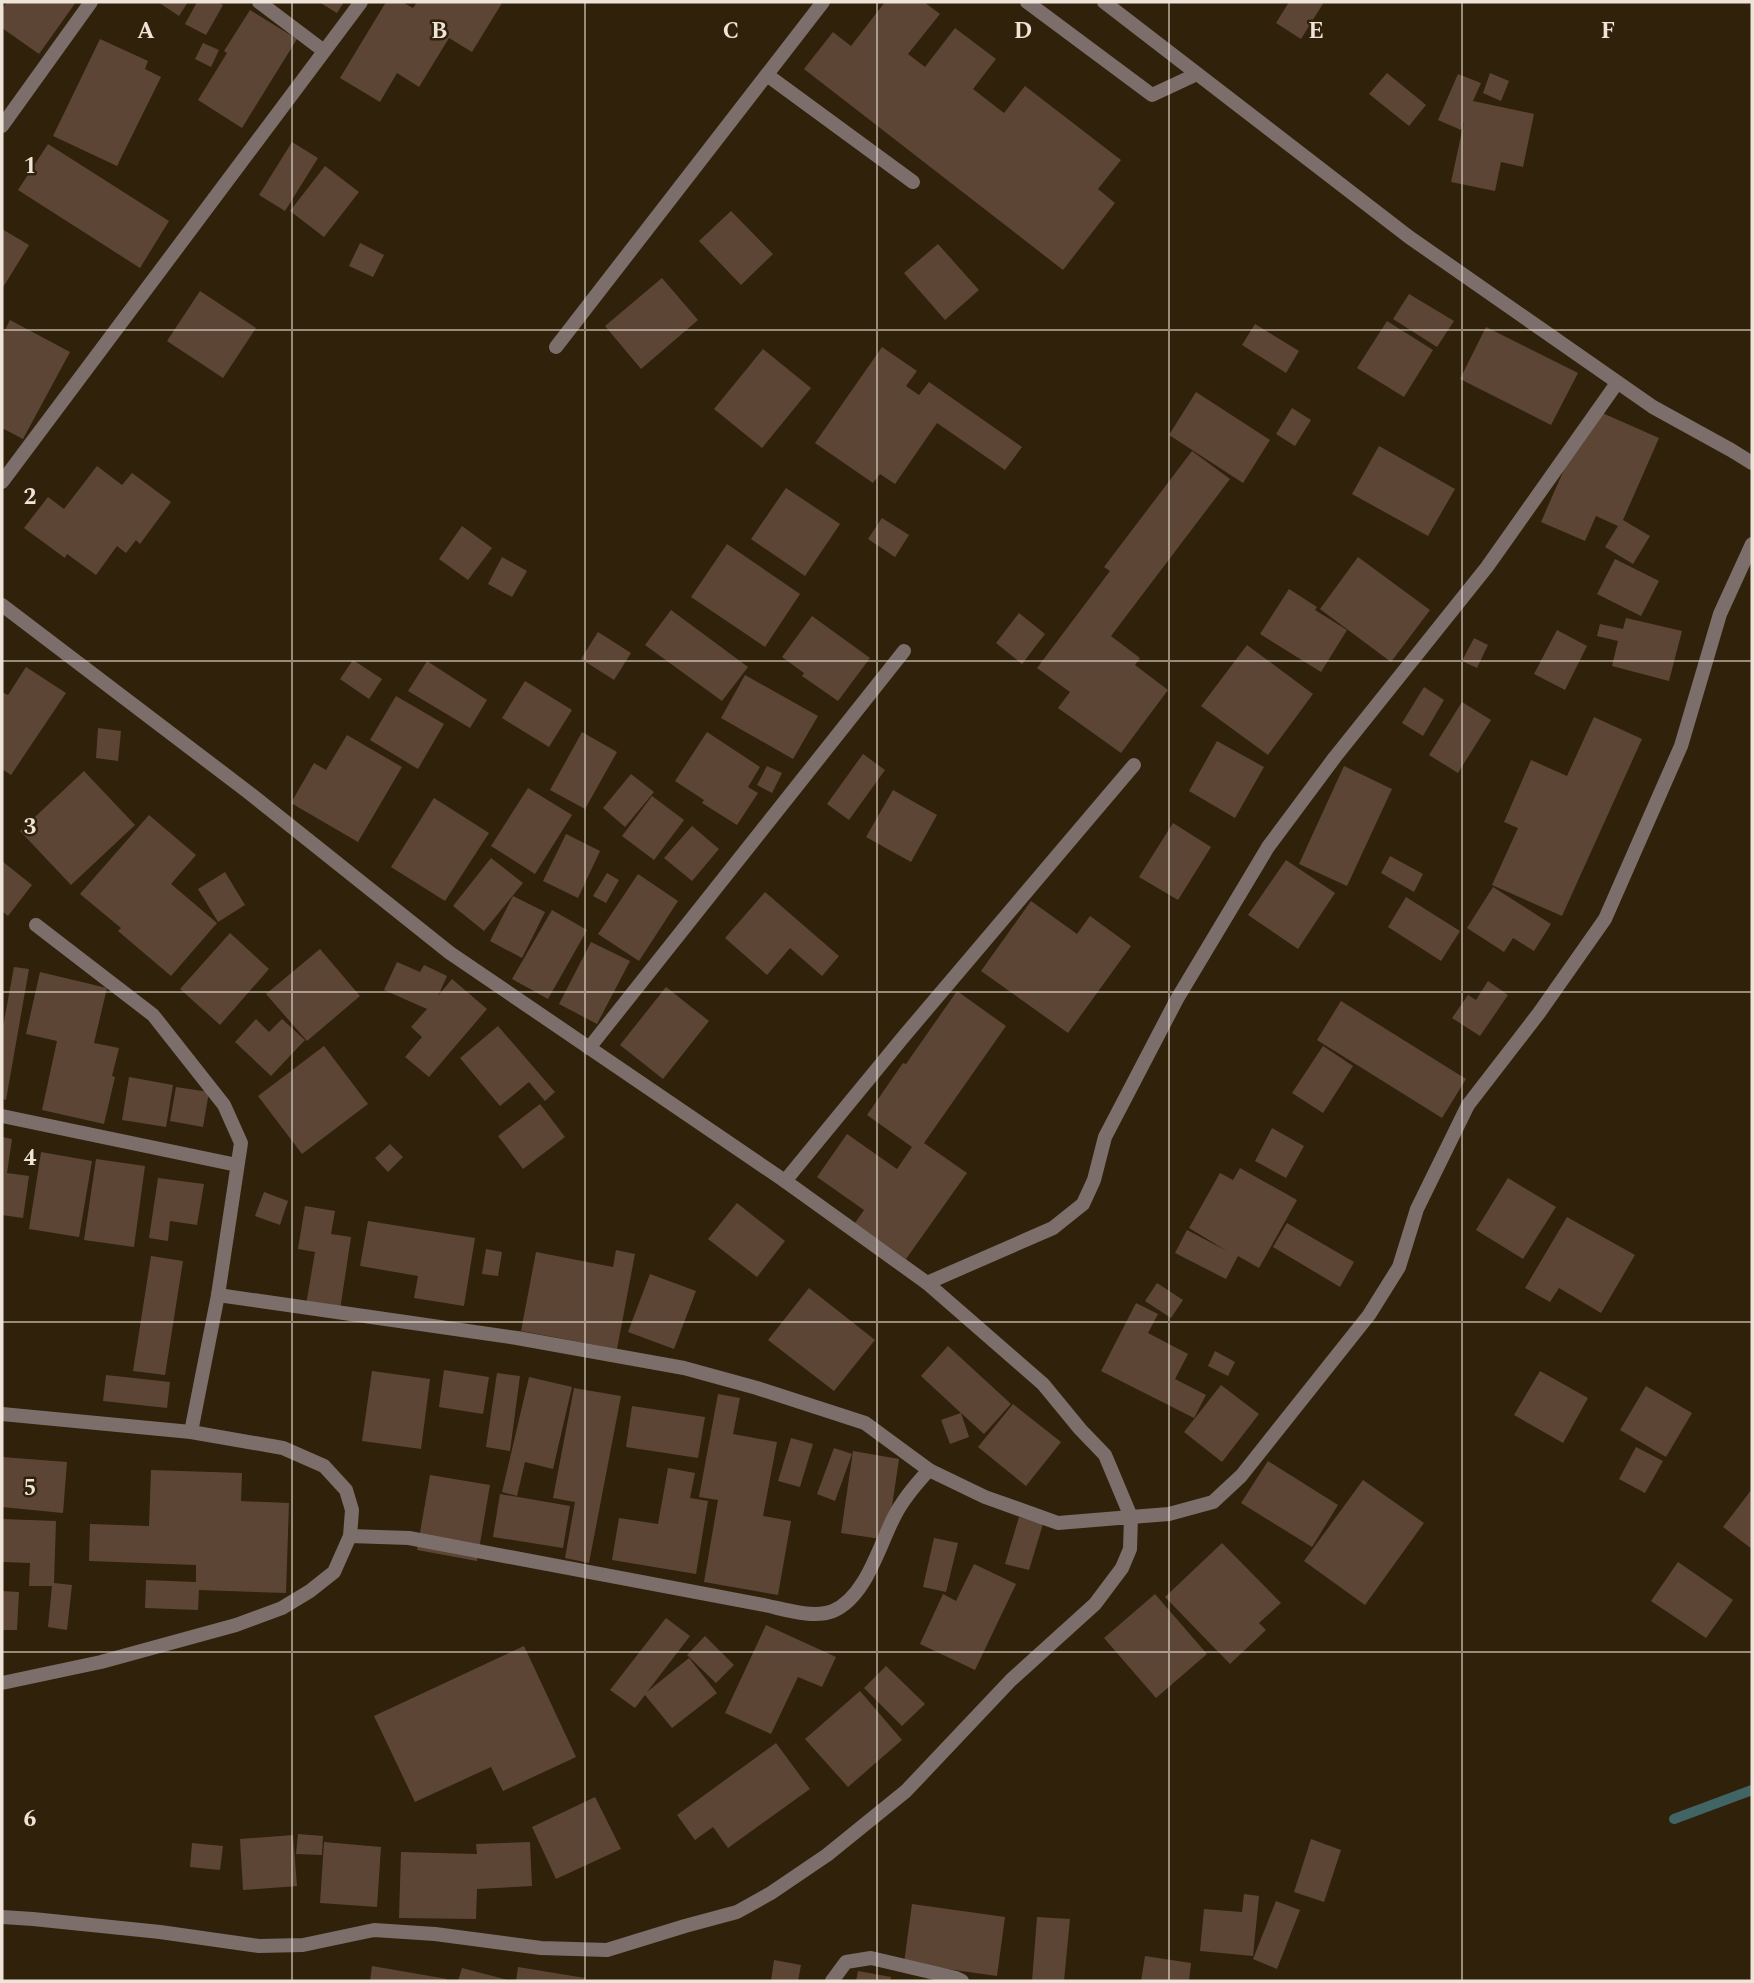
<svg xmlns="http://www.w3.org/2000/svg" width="1754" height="1983" font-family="Spectral,serif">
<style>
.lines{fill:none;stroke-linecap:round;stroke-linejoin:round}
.stream{stroke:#416465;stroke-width:10}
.building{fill:#5c4535}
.service{stroke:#7c6e6a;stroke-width:14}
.minor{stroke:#7c6e6a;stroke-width:14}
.grid{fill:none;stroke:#eee4d7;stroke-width:2;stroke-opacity:0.55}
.grid-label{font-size:23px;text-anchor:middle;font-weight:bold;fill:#eee4d7;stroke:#30210b;stroke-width:5;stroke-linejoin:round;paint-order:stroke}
</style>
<rect width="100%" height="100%" fill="#30210b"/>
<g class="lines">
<polyline class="stream" points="1674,1819 1752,1790"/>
</g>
<g class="building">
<polygon points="7,2 76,2 39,54 2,28 2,9"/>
<polygon points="158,2 188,2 179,16"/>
<polygon points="197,2 218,2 223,5 206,35 185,24"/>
<polygon points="319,2 344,2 337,13"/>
<polygon points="386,2 402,2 413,8 417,2 499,2 502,3 472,52 449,38 419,87 397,73 380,102 340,78"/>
<polygon points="885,2 924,2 940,14 908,54 925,67 955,28 996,59 973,89 1004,113 1025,86 1121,160 1098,189 1115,203 1063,270 804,69 833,32 851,46"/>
<polygon points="1289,2 1324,2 1301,39 1276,23"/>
<polygon points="250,10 297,39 242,128 198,100 227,53 224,51"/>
<polygon points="100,39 148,61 145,69 161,77 117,166 53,136"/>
<polygon points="203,43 219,50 211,67 195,59"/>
<polygon points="1387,73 1426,105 1409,126 1369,94"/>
<polygon points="1490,73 1509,81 1501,101 1483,93"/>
<polygon points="1458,74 1481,83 1473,101 1534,114 1523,167 1501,162 1495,191 1451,182 1464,122 1461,130 1438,120"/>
<polygon points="292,142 318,158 285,211 259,195"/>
<polygon points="48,144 169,221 140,268 18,190"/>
<polygon points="325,166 359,192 324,237 290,211"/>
<polygon points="731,211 773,254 741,285 699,241"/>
<polygon points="2,229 29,245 2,289"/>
<polygon points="360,243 384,255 373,277 349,266"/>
<polygon points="938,244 979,290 945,320 904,273"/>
<polygon points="662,278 698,320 641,369 605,326"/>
<polygon points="200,291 256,328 223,378 167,341"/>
<polygon points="1409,294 1454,321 1437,347 1393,319"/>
<polygon points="10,320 70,352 23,439 2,428 2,336"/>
<polygon points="1387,321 1433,350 1404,397 1357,368"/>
<polygon points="1255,324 1299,351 1286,373 1242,345"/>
<polygon points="1486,327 1578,373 1551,425 1460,379"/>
<polygon points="882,347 917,371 906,386 919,395 929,382 1022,447 1005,470 937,423 895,484 880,474 873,483 815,443"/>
<polygon points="763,349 811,388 762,448 714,409"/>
<polygon points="1196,392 1270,440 1243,483 1169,435"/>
<polygon points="1292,408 1311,420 1295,446 1276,434"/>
<polygon points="1591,408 1659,438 1623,520 1650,536 1633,564 1605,547 1618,526 1596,516 1585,541 1541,522"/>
<polygon points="1379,446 1455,489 1428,536 1352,494"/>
<polygon points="1192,451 1230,479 1111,636 1140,658 1135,665 1168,690 1121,753 1058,708 1070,692 1037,668 1110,571 1104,567"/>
<polygon points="97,466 122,485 132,473 171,502 140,544 136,540 126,553 117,546 96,575 67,554 65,558 24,528 48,497 64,509"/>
<polygon points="786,488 840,524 805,576 751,539"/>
<polygon points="882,518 909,535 895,557 868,539"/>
<polygon points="462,526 492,548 468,580 439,559"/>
<polygon points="727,544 800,594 765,647 691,597"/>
<polygon points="502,557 527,571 512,597 488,584"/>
<polygon points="1358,557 1430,610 1391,662 1320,609"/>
<polygon points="1615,559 1659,581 1641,616 1597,594"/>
<polygon points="1289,589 1317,607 1315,610 1347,630 1321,672 1260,634"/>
<polygon points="671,610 748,667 722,701 645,645"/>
<polygon points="1019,613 1045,634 1022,664 996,643"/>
<polygon points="812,616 870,658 838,701 802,676 804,673 782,657"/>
<polygon points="1626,618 1682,631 1669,681 1612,666 1618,641 1597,636 1600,624 1623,629"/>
<polygon points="1557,630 1587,646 1565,690 1534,674"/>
<polygon points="598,632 631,653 614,680 581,659"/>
<polygon points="1474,638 1488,645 1477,668 1462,661"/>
<polygon points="1247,645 1313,694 1268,755 1201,706"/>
<polygon points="353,660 382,679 369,699 340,679"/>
<polygon points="427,661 487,700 470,728 408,691"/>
<polygon points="26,667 66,693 11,775 2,769 2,692 8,695"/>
<polygon points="745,675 818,716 793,759 721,718"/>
<polygon points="525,681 572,710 549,747 502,718"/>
<polygon points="1424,687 1444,700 1423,736 1402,723"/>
<polygon points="396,696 444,724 418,769 370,740"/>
<polygon points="1462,702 1491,720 1458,773 1429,755"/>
<polygon points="1594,717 1642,739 1562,916 1492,885 1518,828 1504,822 1531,760 1567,776"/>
<polygon points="98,728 121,731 118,761 96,758"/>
<polygon points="582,732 617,752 585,809 550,790"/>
<polygon points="707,732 760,767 748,787 758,793 737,825 702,803 704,800 675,781"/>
<polygon points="347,735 402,767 358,842 291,803 314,763 326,770"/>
<polygon points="1217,741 1264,767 1235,818 1189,791"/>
<polygon points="863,754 885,770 849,820 827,804"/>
<polygon points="767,766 782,773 772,793 757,785"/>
<polygon points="1344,766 1392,789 1347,886 1299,864"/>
<polygon points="84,771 135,825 71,885 20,831"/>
<polygon points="631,774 654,792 625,827 603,808"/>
<polygon points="528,788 572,815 535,874 491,846"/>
<polygon points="893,790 937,815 911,862 866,837"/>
<polygon points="652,796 684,820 654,860 622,836"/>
<polygon points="434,798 489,833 445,901 391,867"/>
<polygon points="149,815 196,855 171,884 217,923 171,976 118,931 121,928 80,894"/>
<polygon points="1173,823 1211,847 1178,900 1139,877"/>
<polygon points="692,826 719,849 692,881 664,858"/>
<polygon points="566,834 600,851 578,898 543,881"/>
<polygon points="1390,856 1423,874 1414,892 1381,873"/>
<polygon points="491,858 523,883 484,931 453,906"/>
<polygon points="1286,860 1335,893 1298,949 1248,915"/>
<polygon points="2,861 32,885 8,916 2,911"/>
<polygon points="225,872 245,905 218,922 198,889"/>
<polygon points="607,873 619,880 606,903 593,896"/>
<polygon points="638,874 678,901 639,961 598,934"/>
<polygon points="1493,887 1551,924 1534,951 1513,938 1504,952 1467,928"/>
<polygon points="765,892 839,956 822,976 790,948 767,975 725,938"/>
<polygon points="513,896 545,912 522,958 490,941"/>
<polygon points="1406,897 1460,931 1441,961 1388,927"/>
<polygon points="1031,901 1077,934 1090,916 1131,946 1068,1033 981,971"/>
<polygon points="552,910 587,930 548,999 512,979"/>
<polygon points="230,933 269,969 220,1025 180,989"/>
<polygon points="591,942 630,961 597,1024 559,1004"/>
<polygon points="320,949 360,996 307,1041 266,994"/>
<polygon points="397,962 420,972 424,965 447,976 438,996 452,979 487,1009 429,1077 405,1057 422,1037 411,1027 427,1009 384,990"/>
<polygon points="14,967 29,969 6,1100 2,1099 2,1032"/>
<polygon points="40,972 107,988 94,1043 119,1048 112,1076 115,1077 104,1124 42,1110 57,1041 26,1034"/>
<polygon points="1488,981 1508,995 1480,1036 1452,1018 1468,995 1476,1000"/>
<polygon points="666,987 709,1021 663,1079 620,1045"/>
<polygon points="957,991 1006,1026 924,1143 967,1173 906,1259 855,1223 864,1210 817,1177 847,1134 897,1169 912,1147 867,1115 903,1063 906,1064"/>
<polygon points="1341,1001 1466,1079 1442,1118 1317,1040"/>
<polygon points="256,1019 269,1032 282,1019 305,1040 271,1076 235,1042"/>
<polygon points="498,1026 555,1092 545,1101 529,1082 500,1106 460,1058"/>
<polygon points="324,1046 368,1104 302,1154 258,1096"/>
<polygon points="1323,1046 1353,1066 1323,1113 1292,1093"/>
<polygon points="129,1077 173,1085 166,1127 122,1120"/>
<polygon points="176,1087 209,1092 203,1127 170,1121"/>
<polygon points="540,1104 565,1137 523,1169 498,1136"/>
<polygon points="1272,1128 1304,1146 1286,1178 1255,1161"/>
<polygon points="2,1137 12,1139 7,1173 29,1176 23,1218 2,1215"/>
<polygon points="390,1144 403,1157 388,1172 375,1158"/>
<polygon points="41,1152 92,1161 79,1237 29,1229"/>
<polygon points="96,1159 145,1166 134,1247 84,1240"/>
<polygon points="1240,1168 1297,1200 1259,1268 1238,1256 1226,1279 1175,1253 1187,1230 1227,1251 1189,1228 1220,1173 1233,1180"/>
<polygon points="158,1178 204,1184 197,1225 170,1221 168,1241 149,1238"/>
<polygon points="1508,1178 1556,1207 1523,1259 1476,1230"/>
<polygon points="264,1192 288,1201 280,1225 255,1216"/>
<polygon points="737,1203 785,1241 757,1277 708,1239"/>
<polygon points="305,1206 335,1211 331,1234 351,1237 340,1310 306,1305 315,1252 298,1249"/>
<polygon points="1567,1217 1635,1255 1601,1313 1559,1288 1550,1302 1525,1288"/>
<polygon points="368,1221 475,1238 464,1306 414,1298 418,1276 360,1266"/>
<polygon points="1287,1223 1354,1262 1340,1287 1273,1247"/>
<polygon points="486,1249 502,1252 498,1276 482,1274"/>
<polygon points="616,1250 635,1254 617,1349 521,1331 536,1252 613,1267"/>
<polygon points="151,1256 183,1261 165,1375 133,1371"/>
<polygon points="650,1274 696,1291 674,1349 628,1332"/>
<polygon points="1157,1283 1183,1300 1171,1318 1145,1301"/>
<polygon points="809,1288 875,1340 834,1391 768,1340"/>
<polygon points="1136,1303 1158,1314 1148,1333 1188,1354 1175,1379 1206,1395 1194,1418 1101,1371"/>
<polygon points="948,1346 1011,1404 984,1434 961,1413 969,1437 950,1444 941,1420 961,1413 921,1376"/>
<polygon points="1215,1351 1235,1362 1228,1376 1208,1366"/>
<polygon points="444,1370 489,1377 483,1414 439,1407"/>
<polygon points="372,1371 430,1379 421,1449 362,1441"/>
<polygon points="1540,1371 1588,1398 1563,1443 1514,1415"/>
<polygon points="497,1373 520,1376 510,1451 486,1447"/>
<polygon points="106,1375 170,1382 167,1408 103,1401"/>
<polygon points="529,1377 572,1387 553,1469 525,1462 517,1496 502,1492"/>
<polygon points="1221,1385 1259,1414 1222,1462 1184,1432"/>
<polygon points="1646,1386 1692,1413 1666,1457 1620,1430"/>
<polygon points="574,1388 621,1396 589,1563 565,1558 575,1502 553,1498"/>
<polygon points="718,1394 740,1398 733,1434 777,1442 763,1516 791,1521 778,1595 704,1582 718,1500 699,1497"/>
<polygon points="1013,1404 1061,1442 1026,1486 978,1447"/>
<polygon points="632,1406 705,1417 698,1458 626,1447"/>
<polygon points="791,1438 813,1444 800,1487 778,1481"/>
<polygon points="1636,1447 1663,1461 1645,1493 1619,1479"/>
<polygon points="834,1448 852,1454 835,1501 817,1494"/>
<polygon points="853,1451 899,1459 887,1540 841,1533"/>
<polygon points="2,1457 67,1462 63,1513 2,1507"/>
<polygon points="1268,1461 1338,1505 1312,1547 1241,1503"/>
<polygon points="668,1468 695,1473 690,1498 708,1501 696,1574 612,1560 619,1518 658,1524"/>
<polygon points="151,1470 242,1473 241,1501 289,1503 286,1593 199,1590 198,1610 145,1608 146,1580 196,1582 196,1565 89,1561 90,1524 149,1526"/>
<polygon points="430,1475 490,1485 477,1561 417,1550"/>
<polygon points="1363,1480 1424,1523 1365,1605 1304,1561"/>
<polygon points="1752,1489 1752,1549 1723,1527"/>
<polygon points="500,1494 570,1506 563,1548 493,1537"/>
<polygon points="1019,1517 1043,1524 1029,1570 1005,1564"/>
<polygon points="2,1519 56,1521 54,1583 72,1585 67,1630 48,1627 52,1586 29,1586 30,1563 2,1562"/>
<polygon points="934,1538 958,1543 946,1592 923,1587"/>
<polygon points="1222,1543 1281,1603 1259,1623 1266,1630 1230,1664 1165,1597"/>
<polygon points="1678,1562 1733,1600 1706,1638 1651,1601"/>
<polygon points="974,1564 1016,1584 975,1670 920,1644 943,1594 956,1601"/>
<polygon points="2,1591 19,1592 17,1630 2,1630"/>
<polygon points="1155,1594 1207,1654 1156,1698 1104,1638"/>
<polygon points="666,1618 690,1636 647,1692 689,1658 717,1693 672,1728 645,1695 635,1708 610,1690"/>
<polygon points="766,1625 836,1657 822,1687 798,1677 771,1734 725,1713"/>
<polygon points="705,1636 734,1665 716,1683 687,1655"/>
<polygon points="524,1646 576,1757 503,1791 491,1767 415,1802 374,1716"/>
<polygon points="886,1666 925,1704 902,1726 864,1688"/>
<polygon points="860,1691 902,1740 848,1787 805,1739"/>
<polygon points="776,1743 810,1789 728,1848 713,1827 695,1840 677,1815"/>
<polygon points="595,1797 621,1849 556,1879 532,1827"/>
<polygon points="298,1834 323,1836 322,1855 296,1854"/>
<polygon points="293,1835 297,1886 243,1890 240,1839"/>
<polygon points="1311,1839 1341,1850 1324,1902 1294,1892"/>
<polygon points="324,1842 381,1847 377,1907 320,1903"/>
<polygon points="530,1842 532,1886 477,1889 476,1919 399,1918 401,1852 477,1854 476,1844"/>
<polygon points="192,1843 223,1846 220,1870 190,1867"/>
<polygon points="1244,1894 1259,1896 1253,1956 1200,1951 1204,1909 1242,1912"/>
<polygon points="1276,1901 1300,1910 1277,1969 1253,1959"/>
<polygon points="912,1904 1005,1917 997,1976 904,1963"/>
<polygon points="1037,1917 1070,1919 1064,1981 1032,1981"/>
<polygon points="1145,1956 1191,1963 1189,1981 1141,1981"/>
<polygon points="774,1960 801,1965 798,1981 771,1981"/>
<polygon points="372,1966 447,1979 446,1981 370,1981"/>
<polygon points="518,1967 585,1978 585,1981 516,1981"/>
<polygon points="462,1968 508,1980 508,1981 458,1981"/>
<polygon points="858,1971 891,1977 890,1981 856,1981"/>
</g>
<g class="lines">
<g class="service">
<polyline points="1027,2 1152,95 1197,74"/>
<polyline points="767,75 913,182"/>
<polyline points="556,347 823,2"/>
</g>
<g class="minor">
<polyline points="259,2 324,51"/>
<polyline points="1104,2 1409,237 1653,407 1731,450 1752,463"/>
<polyline points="2,126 91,2"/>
<polyline points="2,482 361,2"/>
<polyline points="2,605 248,792 450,953 785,1181 927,1283 1043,1384 1080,1429 1105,1455 1131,1517 1169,1514 1213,1502 1241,1476 1369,1315 1399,1267 1417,1209 1468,1105 1539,1013 1605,919 1681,746 1720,614 1752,544"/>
<polyline points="36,925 153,1015 224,1105 241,1143 218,1295 191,1432"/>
<polyline points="589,1048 904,651"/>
<polyline points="2,1116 237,1165"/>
<polyline points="785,1181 905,1035 1134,765"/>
<polyline points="927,1283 1053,1228 1083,1204 1094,1180 1105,1137 1177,999 1268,847 1335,757 1487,567 1617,383"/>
<path d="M218,1295L517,1338L684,1368L757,1388L865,1423L929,1470C915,1485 903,1499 894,1517C879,1546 866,1597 833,1611C813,1619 784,1609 764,1605L409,1538L350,1536"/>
<polyline points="2,1414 191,1432 283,1448 324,1466 346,1490 352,1510 350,1536 334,1572 310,1591 282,1608 236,1625 101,1662 2,1683"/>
<polyline points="2,1917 33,1919 160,1932 259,1946 303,1945 374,1930 435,1934 541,1948 607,1950 685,1926 737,1912 771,1893 827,1855 906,1791 1011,1680 1095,1604 1122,1568 1130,1549 1131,1517 1058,1523 985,1497 929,1470"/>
<polyline points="832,1981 846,1962 871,1958 956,1978 962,1981"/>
</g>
</g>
<path class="grid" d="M292,2V1981M585,2V1981M877,2V1981M1169,2V1981M1462,2V1981M2,330H1752M2,661H1752M2,992H1752M2,1322H1752M2,1652H1752"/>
<g class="grid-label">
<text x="146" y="38">A</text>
<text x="439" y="38">B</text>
<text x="731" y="38">C</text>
<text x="1023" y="38">D</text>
<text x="1316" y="38">E</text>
<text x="1608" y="38">F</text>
<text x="30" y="173">1</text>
<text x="30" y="504">2</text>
<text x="30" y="834">3</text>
<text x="30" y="1165">4</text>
<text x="30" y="1495">5</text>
<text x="30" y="1826">6</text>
</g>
<rect width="1754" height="1983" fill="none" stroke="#eee4d7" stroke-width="7"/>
</svg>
